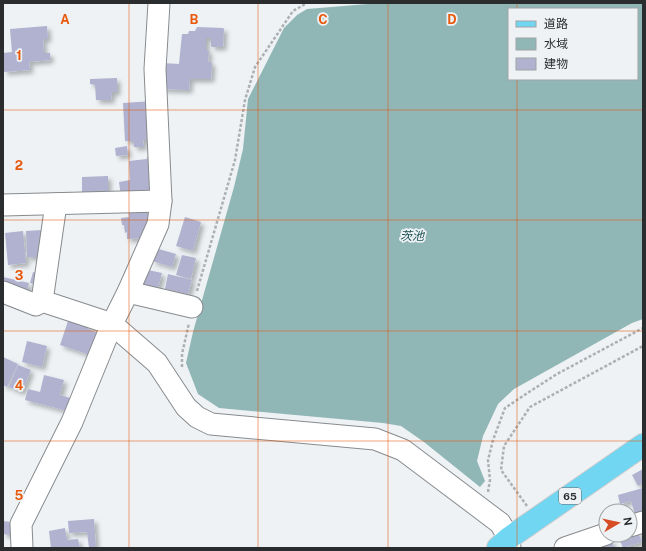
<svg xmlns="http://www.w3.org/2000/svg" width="646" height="551" font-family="'Public Sans','Noto Sans JP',sans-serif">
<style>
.water{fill:#90b6b6;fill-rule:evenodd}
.building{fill:#b0b2cf;filter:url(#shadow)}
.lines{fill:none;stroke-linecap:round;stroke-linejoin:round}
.minor-casing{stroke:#888b8e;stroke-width:23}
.major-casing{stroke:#cccccd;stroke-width:24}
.path{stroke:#adb0b3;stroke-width:2.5;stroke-dasharray:3 2;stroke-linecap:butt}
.minor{stroke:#fff;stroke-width:21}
.major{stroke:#71d6f2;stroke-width:22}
.grid{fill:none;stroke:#e8590c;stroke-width:1;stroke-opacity:0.55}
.labels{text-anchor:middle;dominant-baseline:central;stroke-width:3.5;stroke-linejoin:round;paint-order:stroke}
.shield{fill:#eef2f5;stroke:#66676a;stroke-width:1}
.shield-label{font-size:10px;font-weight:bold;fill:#2b2c2e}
.water-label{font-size:12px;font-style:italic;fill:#195051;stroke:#eef2f5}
.grid-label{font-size:13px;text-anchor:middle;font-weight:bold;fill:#e8590c;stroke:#eef2f5;stroke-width:3.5;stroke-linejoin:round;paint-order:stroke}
</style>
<defs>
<filter id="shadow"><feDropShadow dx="3.5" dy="3.5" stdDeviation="2" flood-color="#0004"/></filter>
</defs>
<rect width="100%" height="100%" fill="#eef2f5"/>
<path class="water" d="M380,3H643V319L632,323L514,389L498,404L483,436L477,461L485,481L480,487L424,442L401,426L383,423L219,408L198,394L186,363L193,332L234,187L243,149L248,99L284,28L297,15L307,9ZM509,9H637V79H509Z"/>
<g class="building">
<polygon points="47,26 48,39 43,39 44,53 50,53 50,60 29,62 30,70 4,72 3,53 12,52 10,29"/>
<polygon points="197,27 223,28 224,29 223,47 212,47 211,46 211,38 206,38 206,50 209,51 208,62 211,62 212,63 211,79 190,79 189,90 161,89 163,63 179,64 182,34 188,34 189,31 195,31"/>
<polygon points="117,78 117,92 112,92 111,100 96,100 95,85 90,84 90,79"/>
<polygon points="153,101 154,140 143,140 144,147 134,147 133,141 125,141 123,103"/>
<polygon points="127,146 128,155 116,156 115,148"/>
<polygon points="148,155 156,155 158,191 121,197 119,182 130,180 129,161 147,159"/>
<polygon points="108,176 108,195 82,196 82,177"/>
<polygon points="146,206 147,213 151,213 152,224 145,224 146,238 127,239 127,232 125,233 124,225 122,225 121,218 129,217 128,207"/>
<polygon points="185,217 201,222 193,251 176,246"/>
<polygon points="42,230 43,257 27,257 26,231"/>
<polygon points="23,231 26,263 8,265 5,233"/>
<polygon points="155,248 176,254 172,267 152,261"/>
<polygon points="182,255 196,258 191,279 176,275"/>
<polygon points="143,269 162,273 158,288 140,284"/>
<polygon points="33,272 41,274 38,285 30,283"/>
<polygon points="168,274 192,280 188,294 165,289"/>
<polygon points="3,277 29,283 26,296 3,291"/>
<polygon points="69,318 90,325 88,329 101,334 93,356 60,345"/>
<polygon points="27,341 47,346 42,367 22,362"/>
<polygon points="3,357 18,364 7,387 3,385"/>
<polygon points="18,365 31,370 22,392 9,387"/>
<polygon points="44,375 64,380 60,395 74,399 71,412 25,400 28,389 40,392"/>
<polygon points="643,469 643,483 638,486 632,475"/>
<polygon points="643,488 643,517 636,518 631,501 620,504 618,495"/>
<polygon points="94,519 96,548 89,548 87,532 69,533 68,521"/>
<polygon points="3,521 11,522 10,535 3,534"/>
<polygon points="65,528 67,540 78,539 80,548 51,548 49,531"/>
<polygon points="636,528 642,542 623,548 618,535 630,535"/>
<polygon points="611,539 614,548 588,548"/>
</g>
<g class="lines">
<defs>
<g id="minor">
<polyline points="56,204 42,301 112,324 157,363 186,407 197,417 211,424 375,439 403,450 500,523 509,538 510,548"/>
<polyline points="3,205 161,201"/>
<polyline points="3,292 36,305 42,301"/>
<polyline points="128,292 192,307"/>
<polyline points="630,526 643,522"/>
<polyline points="22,548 21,524 72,422 112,324 128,292 158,224 161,201 155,69 159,3"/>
<polyline points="565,548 606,534"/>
</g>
<polyline id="major" points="498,548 509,538 643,445"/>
</defs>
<use href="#minor" class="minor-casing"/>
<use href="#major" class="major-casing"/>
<g class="path">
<polyline points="197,291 235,160 245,100 255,67 293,11 307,3"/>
<polyline points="182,367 182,354 189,323"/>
<polyline points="488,492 490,480 488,460 493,440 505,408 529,392 557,374 643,328"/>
<polyline points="527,506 501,470 504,446 530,407 643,346"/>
</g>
<use href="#minor" class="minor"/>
<use href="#major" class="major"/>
</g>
<path class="grid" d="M129,3V548M258,3V548M388,3V548M517,3V9M517,79V548M3,110H643M3,220H643M3,331H643M3,441H643"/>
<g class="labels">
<rect class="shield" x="559" y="488" width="22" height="16" rx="3"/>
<g class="shield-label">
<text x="570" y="496">65</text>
</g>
<g class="water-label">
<text x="412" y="236">茨池</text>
</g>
</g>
<g class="grid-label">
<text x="65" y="24">A</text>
<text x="194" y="24">B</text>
<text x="323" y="24">C</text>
<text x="452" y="24">D</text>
<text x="19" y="60">1</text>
<text x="19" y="170">2</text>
<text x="19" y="280">3</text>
<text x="19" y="390">4</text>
<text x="19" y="500">5</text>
</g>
<rect width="646" height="551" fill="none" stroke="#2b2c2e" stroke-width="8"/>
<rect x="508" y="8" width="130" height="72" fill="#eef2f5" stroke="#a0a3a5"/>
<rect x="516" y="21" width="20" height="6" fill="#71d6f2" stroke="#a0a3a5"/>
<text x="544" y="28" font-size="12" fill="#2b2c2e">道路</text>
<rect x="516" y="38" width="20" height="12" fill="#90b6b6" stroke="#a0a3a5"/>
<text x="544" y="48" font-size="12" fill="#2b2c2e">水域</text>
<rect x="516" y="58" width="20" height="12" fill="#b0b2cf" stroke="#a0a3a5"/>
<text x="544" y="68" font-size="12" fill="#2b2c2e">建物</text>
<g transform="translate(618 523) rotate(81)"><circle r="19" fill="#eef2f5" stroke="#a0a3a5"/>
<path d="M0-3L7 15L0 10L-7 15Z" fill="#d54c25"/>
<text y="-6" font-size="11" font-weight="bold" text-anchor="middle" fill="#2b2c2e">N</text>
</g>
</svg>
